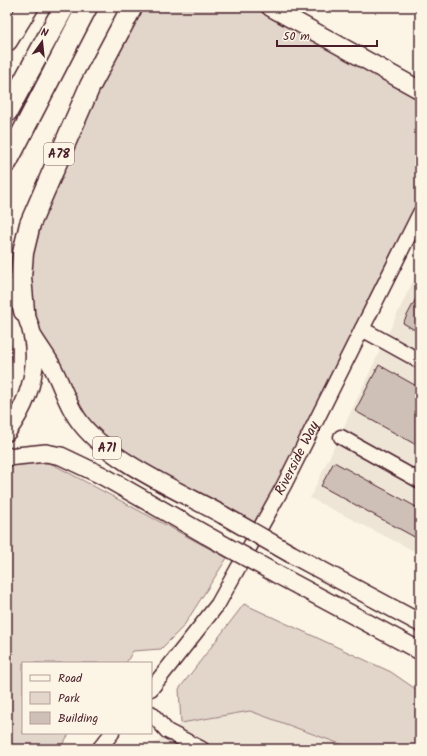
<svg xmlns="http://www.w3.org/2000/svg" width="427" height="756" font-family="Kalam,sans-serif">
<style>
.built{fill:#eee5d7}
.green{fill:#e2d5ca;stroke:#967a7a}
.building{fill:#cfc0b7;stroke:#4a1f2b}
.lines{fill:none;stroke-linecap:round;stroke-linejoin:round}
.minor-casing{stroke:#4a1f2b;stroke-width:17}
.major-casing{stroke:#4a1f2b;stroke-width:20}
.highway-casing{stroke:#4a1f2b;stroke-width:23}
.minor{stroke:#fcf5e5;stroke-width:14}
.major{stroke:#fcf5e5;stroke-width:17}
.highway{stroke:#fcf5e5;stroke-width:20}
.major-bridge-casing{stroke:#4a1f2b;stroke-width:20;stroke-linecap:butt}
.major-bridge{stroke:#fcf5e5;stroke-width:17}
.labels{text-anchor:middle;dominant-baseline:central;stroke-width:3;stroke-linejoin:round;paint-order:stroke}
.shield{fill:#fcf5e5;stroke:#7f5f63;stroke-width:1}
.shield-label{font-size:13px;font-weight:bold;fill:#4a1f2b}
.street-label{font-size:14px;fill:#4a1f2b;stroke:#fcf5e5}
</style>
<rect width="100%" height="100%" fill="#fcf5e5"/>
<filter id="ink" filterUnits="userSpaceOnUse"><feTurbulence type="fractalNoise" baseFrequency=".025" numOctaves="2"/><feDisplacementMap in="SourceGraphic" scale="8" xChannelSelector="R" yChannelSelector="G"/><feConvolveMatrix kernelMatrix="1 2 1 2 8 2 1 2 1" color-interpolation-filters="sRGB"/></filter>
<g filter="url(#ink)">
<g class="built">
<polygon points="420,266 420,554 310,498"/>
<polygon points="250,711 354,749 148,749 181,723"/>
</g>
<g class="green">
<polygon points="135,7 270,7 420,90 420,215 254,532 95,439 50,362 22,291 25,242"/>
<polygon points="7,330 12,349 9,380 7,385"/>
<polygon points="17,462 50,463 58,467 227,558 183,627 161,649 133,651 126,663 23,663 23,733 70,733 59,749 7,749 7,466"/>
<polygon points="244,604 391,672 420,692 420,749 354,749 250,711 181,723 179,689"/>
</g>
<g class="building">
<polygon points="420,291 420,333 403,323"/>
<polygon points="379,365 420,388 420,447 355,411"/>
<polygon points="334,462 420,509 420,540 321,486"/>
</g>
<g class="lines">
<defs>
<g id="minor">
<polyline points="362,329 420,361"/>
<polyline points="341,437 420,481"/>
<path id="s1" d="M151,689L218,604L284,485L420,213"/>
<polyline points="151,713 167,731 202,749"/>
<polyline points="99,749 112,733"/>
</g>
<g id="major">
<polyline points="270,7 420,90"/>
<path d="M7,287C46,330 41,386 7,432"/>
<path d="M34,338C39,346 44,353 49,361C60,379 65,400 77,418C104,459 179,491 223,515"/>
<polyline points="7,457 46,453 61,456 101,475 206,535"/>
<polyline points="291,554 420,623"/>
<polyline points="280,576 420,651"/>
</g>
<g id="highway">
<polyline points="7,41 28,7"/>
<polyline points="7,112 64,7"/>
<polyline points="7,162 87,7"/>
<polyline points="24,311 21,277 23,253 30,224 90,86 132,7"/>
</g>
</defs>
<use href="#minor" class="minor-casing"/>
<use href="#major" class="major-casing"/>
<use href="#highway" class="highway-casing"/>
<use href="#minor" class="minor"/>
<use href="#major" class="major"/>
<use href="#highway" class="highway"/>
<defs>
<g id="major-bridge">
<polyline points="223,515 291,554"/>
<polyline points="206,535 280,576"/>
</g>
</defs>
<use href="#major-bridge" class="major-bridge-casing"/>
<use href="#major-bridge" class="major-bridge"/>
</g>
</g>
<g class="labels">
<g class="shield">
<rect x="44" y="143" width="30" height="22" rx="3"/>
<rect x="93" y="437" width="28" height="22" rx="3"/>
</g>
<g class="shield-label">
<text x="59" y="154">A78</text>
<text x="107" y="448">A71</text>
</g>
<g class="street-label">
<text stroke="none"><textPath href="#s1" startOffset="274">Riverside Way</textPath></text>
</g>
</g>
<rect width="427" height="756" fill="none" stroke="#fcf5e5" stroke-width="24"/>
<rect x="12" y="12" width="403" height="732" fill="none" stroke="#4a1f2b" stroke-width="1.5" filter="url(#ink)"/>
<rect x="22" y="662" width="130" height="72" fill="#fcf5e5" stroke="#b59f9b"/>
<rect x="30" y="675" width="20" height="6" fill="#fcf5e5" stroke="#b59f9b"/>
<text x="58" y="682" font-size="12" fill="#4a1f2b">Road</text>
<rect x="30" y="692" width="20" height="12" fill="#e2d5ca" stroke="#b59f9b"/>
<text x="58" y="702" font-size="12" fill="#4a1f2b">Park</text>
<rect x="30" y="712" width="20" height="12" fill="#cfc0b7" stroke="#b59f9b"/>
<text x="58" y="722" font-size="12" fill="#4a1f2b">Building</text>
<g transform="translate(42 42) rotate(15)" stroke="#fcf5e5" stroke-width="3" paint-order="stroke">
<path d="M0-3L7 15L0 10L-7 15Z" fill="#4a1f2b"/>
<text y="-6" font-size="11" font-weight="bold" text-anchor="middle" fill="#4a1f2b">N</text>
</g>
<path d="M277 40v6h100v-6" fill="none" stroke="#4a1f2b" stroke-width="2"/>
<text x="283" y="40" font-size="12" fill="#4a1f2b" stroke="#fcf5e5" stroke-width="3" paint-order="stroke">50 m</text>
</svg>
